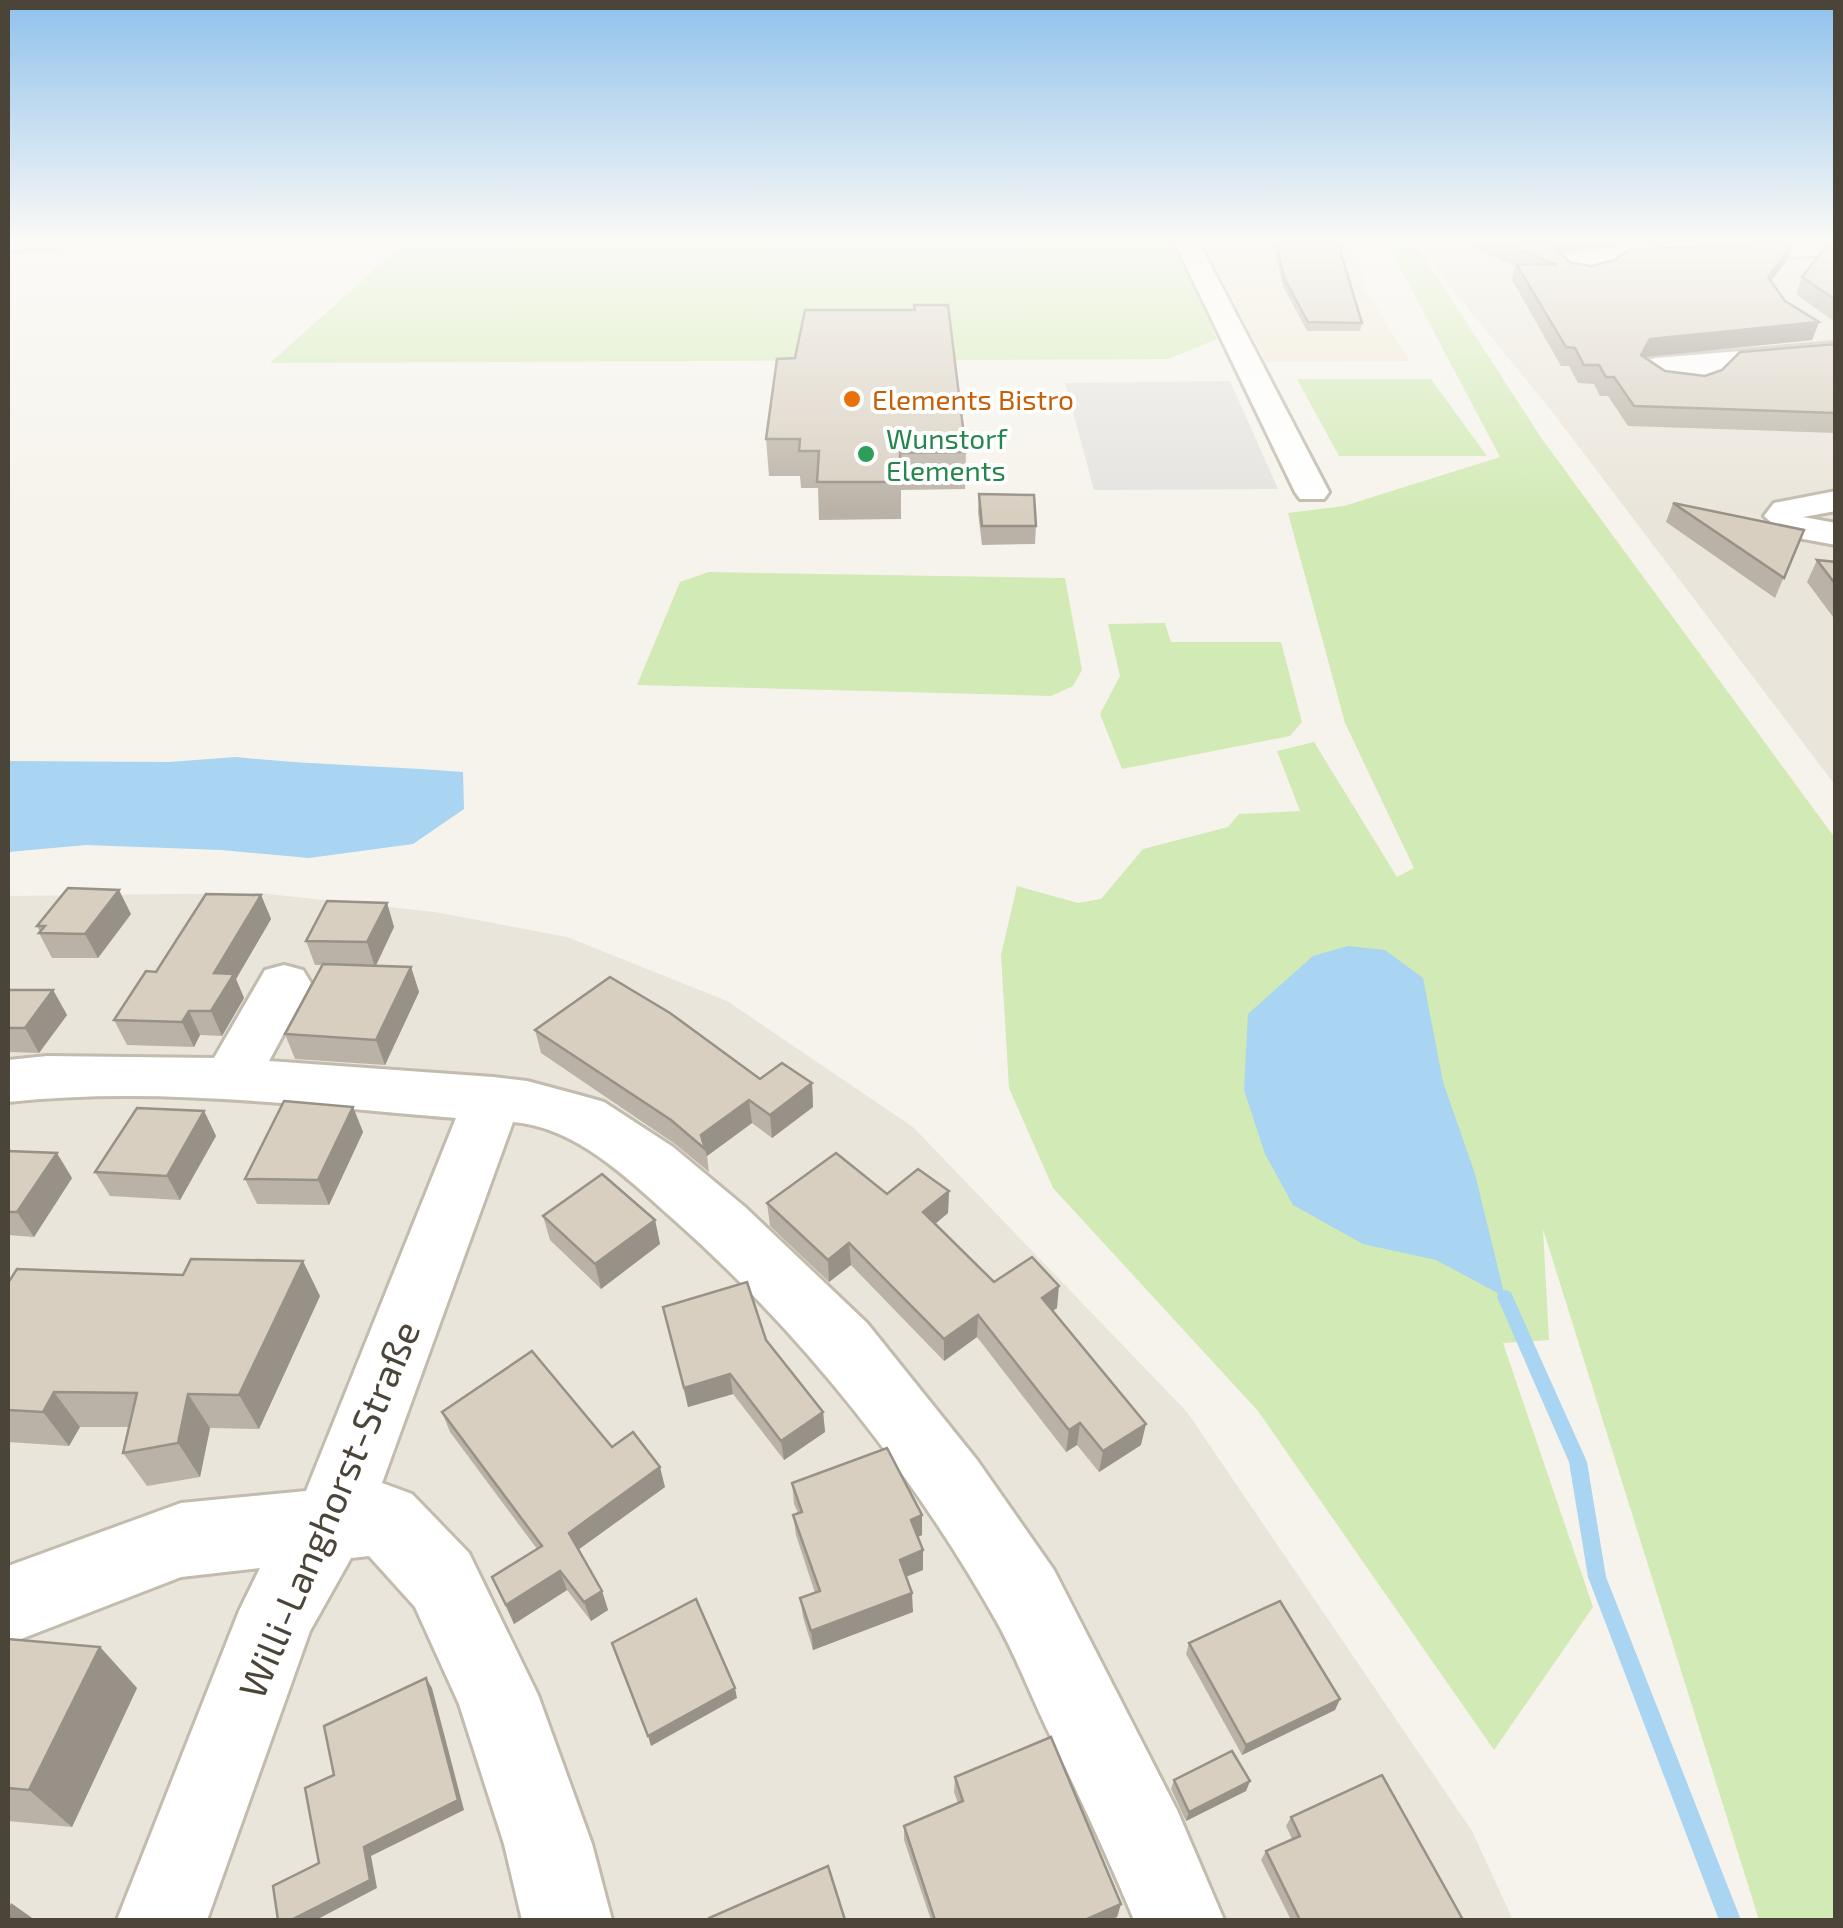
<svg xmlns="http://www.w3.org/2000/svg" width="1843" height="1928" font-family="'Exo 2',sans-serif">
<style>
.residential{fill:#eae5da}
.education{fill:#efe8d6}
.green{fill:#d2eab5}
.parking{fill:#e5e3e0}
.water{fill:#a9d4f2}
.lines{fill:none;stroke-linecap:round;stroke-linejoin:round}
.stream{fill:#a9d4f2;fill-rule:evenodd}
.minor-casing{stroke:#c2bbae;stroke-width:6}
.minor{fill:#fff;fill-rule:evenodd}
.wall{fill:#bab2a6}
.shaded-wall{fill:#979187}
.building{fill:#d8cfc1;stroke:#979187;stroke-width:2.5}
.food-dot{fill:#e8710a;stroke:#fff;stroke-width:4}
.leisure-dot{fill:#2e9e5b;stroke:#fff;stroke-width:4}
.labels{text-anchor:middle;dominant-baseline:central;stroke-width:8;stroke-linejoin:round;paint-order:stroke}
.far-food-label{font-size:28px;fill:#c56008;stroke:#fff;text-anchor:start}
.far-leisure-label{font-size:28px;fill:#27864d;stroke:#fff;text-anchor:start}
.near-street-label{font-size:38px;fill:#4b4439;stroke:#fff}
</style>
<rect width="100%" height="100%" fill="#f6f3ec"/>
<g class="residential">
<polygon points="1422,243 1835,243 1835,785 1554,414 1439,273"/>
<polygon points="259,893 435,912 567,937 727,1001 913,1127 1187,1412 1472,1831 1513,1920 8,1920 8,896"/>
</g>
<polygon class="education" points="1203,243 1344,243 1368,284 1362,285 1410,361 1266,362"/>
<g class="green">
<polygon points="404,243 1174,243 1217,339 1168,359 270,363"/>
<polygon points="1387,243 1415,243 1542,439 1835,838 1835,1920 1759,1920 1543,1229 1549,1340 1503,1343 1593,1607 1494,1750 1258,1411 1053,1188 1009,1088 1001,955 1017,886 1078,903 1101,899 1143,849 1228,827 1239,814 1300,811 1277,751 1314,742 1397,877 1414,868 1345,723 1288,513 1344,506 1500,457"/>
<polygon points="1297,379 1431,379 1487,456 1339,456"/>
<polygon points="709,572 1065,578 1082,670 1073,686 1051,696 637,685 680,582"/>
<polygon points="1165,623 1171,642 1281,642 1302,722 1290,736 1122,769 1100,714 1120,676 1108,624"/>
</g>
<polygon class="parking" points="1230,381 1278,489 1094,490 1065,383"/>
<g class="water">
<path d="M236,757C312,765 387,766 463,772L464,809L413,844L309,858L221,850L86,845L8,852V761L169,762Z"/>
<polygon points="1348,946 1385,950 1423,978 1443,1082 1475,1174 1505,1297 1436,1260 1363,1244 1293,1205 1265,1154 1244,1090 1248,1014 1313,956"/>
</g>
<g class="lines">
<g class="stream">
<polygon points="116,243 142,243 8,254 8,250"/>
<polygon points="1505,1290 1511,1292 1513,1297 1587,1462 1606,1577 1741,1920 1719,1920 1588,1577 1569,1462 1497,1297 1499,1292"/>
</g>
<defs>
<g id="minor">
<polygon points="1175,243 1199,243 1329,492 1324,499 1300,499 1295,492"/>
<path d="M1836,243V255L1625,262C1603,281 1571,288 1551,263C1574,237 1791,243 1836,243Z"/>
<path d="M1836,343V359L1731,367C1723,375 1716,386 1706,389C1685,397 1651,389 1638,371L1645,361L1655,358Z"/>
<polygon points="1836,491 1836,511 1803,517 1836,523 1836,545 1787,536 1764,516 1774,503"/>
<path d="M284,965L303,970L311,983L269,1061L493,1077L527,1081L583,1096L604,1102L673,1147L745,1207L867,1323L977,1460L1054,1570L1177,1810L1224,1920H1134C1107,1855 1077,1791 1046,1727C1030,1693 1016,1657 998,1624C913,1473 802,1333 672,1218C627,1178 576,1127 513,1122L382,1483L412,1494L469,1553L538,1695L592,1844L612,1920H522L504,1844L459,1704L415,1607L369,1556L351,1558L310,1631L207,1920H117L239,1611L260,1568L181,1577L8,1644V1566L181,1503L306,1491L456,1118C308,1106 156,1086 8,1102V1060L47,1056L214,1058L265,970Z"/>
</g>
</defs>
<use href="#minor" class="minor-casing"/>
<use href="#minor" class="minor"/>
</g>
<g class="wall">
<polygon points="1273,243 1330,243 1362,323 1360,331 1307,331 1283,286"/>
<polygon points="1462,243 1645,243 1599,245 1566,251 1561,254 1571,263 1592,266 1794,243 1788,259 1771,281 1785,301 1819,322 1812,340 1645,357 1665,371 1705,376 1836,344 1836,433 1628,426 1608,396 1600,396 1594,384 1578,383 1569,366 1561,366 1512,280 1515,266"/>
<polygon points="1836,243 1836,323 1796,294 1802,277"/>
<polygon points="777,359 966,452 965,489 901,490 901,519 819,520 818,488 801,488 800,476 769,476 766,439"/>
<polygon points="979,494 1036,526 1035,544 982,545 978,512"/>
<polygon points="1673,503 1804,530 1775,598 1666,522"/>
<polygon points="1817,560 1836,562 1836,621 1807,582"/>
<polygon points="261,895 271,919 236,979 244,998 222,1036 200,1035 194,1047 127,1045 114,1020 156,972"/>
<polygon points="387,903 394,927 376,966 411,967 419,992 385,1065 295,1059 285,1034 322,965 315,965 306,941"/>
<polygon points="131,914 98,958 52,958 39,933 40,932 37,926"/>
<polygon points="8,990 53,990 67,1015 39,1053 8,1052"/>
<polygon points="535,1030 760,1079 812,1083 813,1107 772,1138 752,1123 707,1156 709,1172 675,1144 541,1053"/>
<polygon points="353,1107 363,1132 329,1205 257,1204 245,1179"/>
<polygon points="204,1111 216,1136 180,1200 110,1196 95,1172"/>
<polygon points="8,1151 72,1178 34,1237 8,1235"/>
<polygon points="949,1191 948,1213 935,1224 994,1282 1057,1308 1052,1311 1141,1445 1099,1472 1077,1445 1066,1452 977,1337 944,1361 851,1265 829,1282 770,1226 767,1203 887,1194"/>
<polygon points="543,1216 655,1220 660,1244 601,1289 550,1240"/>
<polygon points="8,1283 320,1296 259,1429 210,1428 200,1477 147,1486 123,1453 129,1427 80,1427 69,1446 8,1442"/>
<polygon points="663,1307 766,1340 823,1412 825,1432 784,1460 733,1394 688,1407"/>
<polygon points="442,1412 612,1447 665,1487 578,1550 602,1591 608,1610 591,1621 567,1590 514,1624 492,1577 537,1549 450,1432"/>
<polygon points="792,1483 922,1515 922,1535 918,1537 923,1570 906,1577 913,1612 813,1650 803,1617 800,1598 815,1593 796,1535 793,1515 798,1513 794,1504"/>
<polygon points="8,1639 100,1647 137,1688 72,1827 8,1821"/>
<polygon points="1189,1643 1340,1699 1335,1710 1242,1755 1186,1654"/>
<polygon points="955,1777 1121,1904 1117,1917 1110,1920 931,1920 904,1840 904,1826 958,1803 954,1792"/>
<polygon points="1174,1780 1250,1781 1246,1791 1186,1821 1171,1789"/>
<polygon points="1291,1817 1460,1920 1291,1920 1261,1860 1266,1851 1292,1839 1286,1826"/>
</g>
<g class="shaded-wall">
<polygon points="1557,243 1599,243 1599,245 1566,251 1547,262 1552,246"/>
<polygon points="1794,243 1788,259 1761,294 1768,277"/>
<polygon points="1819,322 1812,340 1644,357 1641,355 1650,339"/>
<polygon points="119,890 131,914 98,958 85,934"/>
<polygon points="261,895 271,919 236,979 244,998 222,1036 211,1011 214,973"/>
<polygon points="387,903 394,927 375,967 367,942"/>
<polygon points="411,967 419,992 385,1065 376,1040"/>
<polygon points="53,990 67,1015 39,1053 25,1028"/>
<polygon points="189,1011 200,1035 194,1047 182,1022"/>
<polygon points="812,1083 813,1107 772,1138 770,1115"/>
<polygon points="749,1100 752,1123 707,1156 701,1135"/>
<polygon points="353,1107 363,1132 329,1205 318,1180"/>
<polygon points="204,1111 216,1136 180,1200 167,1176"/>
<polygon points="57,1153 72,1178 34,1237 17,1212"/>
<polygon points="949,1191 948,1213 923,1234 923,1212"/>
<polygon points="655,1220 660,1244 601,1289 595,1264"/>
<polygon points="849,1243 851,1265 829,1282 828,1260"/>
<polygon points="303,1261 320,1296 259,1429 239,1395"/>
<polygon points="1059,1286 1057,1308 1039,1320 1042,1298"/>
<polygon points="978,1315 977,1337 944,1361 944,1339"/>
<polygon points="730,1374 733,1394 688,1407 684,1388"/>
<polygon points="54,1392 80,1427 69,1446 43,1412"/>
<polygon points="188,1394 210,1428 200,1477 178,1443"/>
<polygon points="823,1412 825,1432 784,1460 781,1441"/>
<polygon points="1080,1423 1077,1445 1066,1452 1069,1430"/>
<polygon points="1146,1424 1141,1445 1099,1472 1103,1451"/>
<polygon points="660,1467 665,1487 575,1552 569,1533"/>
<polygon points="922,1515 922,1535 911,1540 911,1520"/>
<polygon points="923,1550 923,1570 900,1579 900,1560"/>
<polygon points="560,1571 567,1590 514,1624 506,1605"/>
<polygon points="602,1591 608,1610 591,1621 584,1602"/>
<polygon points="912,1593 913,1612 813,1650 811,1631"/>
<polygon points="100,1647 137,1688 72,1827 29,1790"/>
<polygon points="426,1678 432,1688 464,1810 371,1856 377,1888 316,1920 291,1920 364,1847"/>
<polygon points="735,1688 737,1698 651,1746 648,1736"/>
<polygon points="1340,1699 1335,1710 1242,1755 1246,1745"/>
<polygon points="1250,1781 1246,1791 1186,1821 1189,1812"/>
<polygon points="11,1903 35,1920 8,1920 8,1911"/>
<polygon points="1121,1904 1117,1917 1110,1920 1085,1920"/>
</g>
<g class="building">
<polygon points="1276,243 1338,244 1362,323 1308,322 1284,278"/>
<polygon points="1504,243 1557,243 1552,246 1571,263 1592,266 1614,260 1631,249 1794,243 1768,277 1785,301 1819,322 1650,339 1641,355 1665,371 1705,376 1722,370 1740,352 1836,344 1836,413 1634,406 1614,377 1606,377 1599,365 1584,365 1575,348 1566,347 1516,264 1557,265"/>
<polygon points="1829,243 1836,243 1836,300 1802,277"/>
<polygon points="914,305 948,305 966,452 900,453 901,482 817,482 819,451 799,451 800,439 766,439 777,359 795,358 805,310 915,310"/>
<polygon points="979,494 1034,495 1036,526 982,526"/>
<polygon points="1673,503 1804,530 1784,578"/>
<polygon points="1817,560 1836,562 1836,585"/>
<polygon points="68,888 119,890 85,934 39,933 45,926 37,926"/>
<polygon points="206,894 261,895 214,973 234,974 211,1011 189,1011 182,1022 114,1020 146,971 156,972"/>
<polygon points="327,901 387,903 367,942 306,941"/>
<polygon points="323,964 411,967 376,1040 285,1034"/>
<polygon points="610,977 670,1013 760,1079 782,1063 812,1083 770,1115 749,1100 701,1135 705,1149 671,1120 535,1030"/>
<polygon points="8,990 53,990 25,1028 8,1028"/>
<polygon points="284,1101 353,1107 318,1180 245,1179"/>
<polygon points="137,1108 204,1111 167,1176 95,1172"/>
<polygon points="8,1151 57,1153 17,1212 8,1212"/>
<polygon points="836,1153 887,1194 918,1169 949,1191 923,1212 994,1282 1032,1257 1059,1286 1042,1298 1146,1424 1103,1451 1080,1423 1069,1430 978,1315 944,1339 849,1243 828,1260 767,1203"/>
<polygon points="602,1174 655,1220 595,1264 543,1216"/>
<polygon points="191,1259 303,1261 239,1395 188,1394 178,1443 123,1453 137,1393 54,1392 43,1412 8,1410 8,1283 17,1269 183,1275"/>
<polygon points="747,1282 766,1340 823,1412 781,1441 730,1374 684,1388 663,1307"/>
<polygon points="532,1351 612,1447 633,1432 660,1467 569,1533 602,1591 584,1602 560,1571 506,1605 492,1577 542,1546 442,1412"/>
<polygon points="887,1448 922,1515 911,1520 923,1550 900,1560 912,1593 811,1631 800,1598 820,1591 793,1515 802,1512 792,1483"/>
<polygon points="696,1599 735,1688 648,1736 612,1643"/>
<polygon points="1280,1601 1340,1699 1246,1745 1189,1643"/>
<polygon points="8,1639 100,1647 29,1790 8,1788"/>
<polygon points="426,1678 458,1800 364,1847 370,1880 291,1920 278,1920 273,1886 319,1863 305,1788 334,1775 324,1726"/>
<polygon points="1051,1737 1121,1904 1085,1920 935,1920 904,1826 963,1801 955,1777"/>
<polygon points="1232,1751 1250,1781 1189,1812 1174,1780"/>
<polygon points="1382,1775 1462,1918 1457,1920 1300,1920 1266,1851 1300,1836 1291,1817"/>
<polygon points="828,1866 845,1920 709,1920 709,1918"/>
</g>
<linearGradient id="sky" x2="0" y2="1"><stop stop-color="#8fc1ec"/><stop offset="0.47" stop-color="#fbfaf6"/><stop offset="1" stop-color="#fbfaf6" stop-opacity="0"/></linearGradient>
<rect width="1843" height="513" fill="url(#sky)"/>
<circle class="food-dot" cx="852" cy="399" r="10"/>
<circle class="leisure-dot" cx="866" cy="454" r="10"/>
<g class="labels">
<g class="far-food-label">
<text x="872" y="399">Elements Bistro</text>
</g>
<g class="far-leisure-label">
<text x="886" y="438">Wunstorf<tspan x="886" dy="32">Elements</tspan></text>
</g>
<g class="near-street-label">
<text transform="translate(328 1509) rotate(-67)">Willi-Langhorst-Straße</text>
</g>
</g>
<rect width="1843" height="1928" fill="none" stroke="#4b4439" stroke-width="20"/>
</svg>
